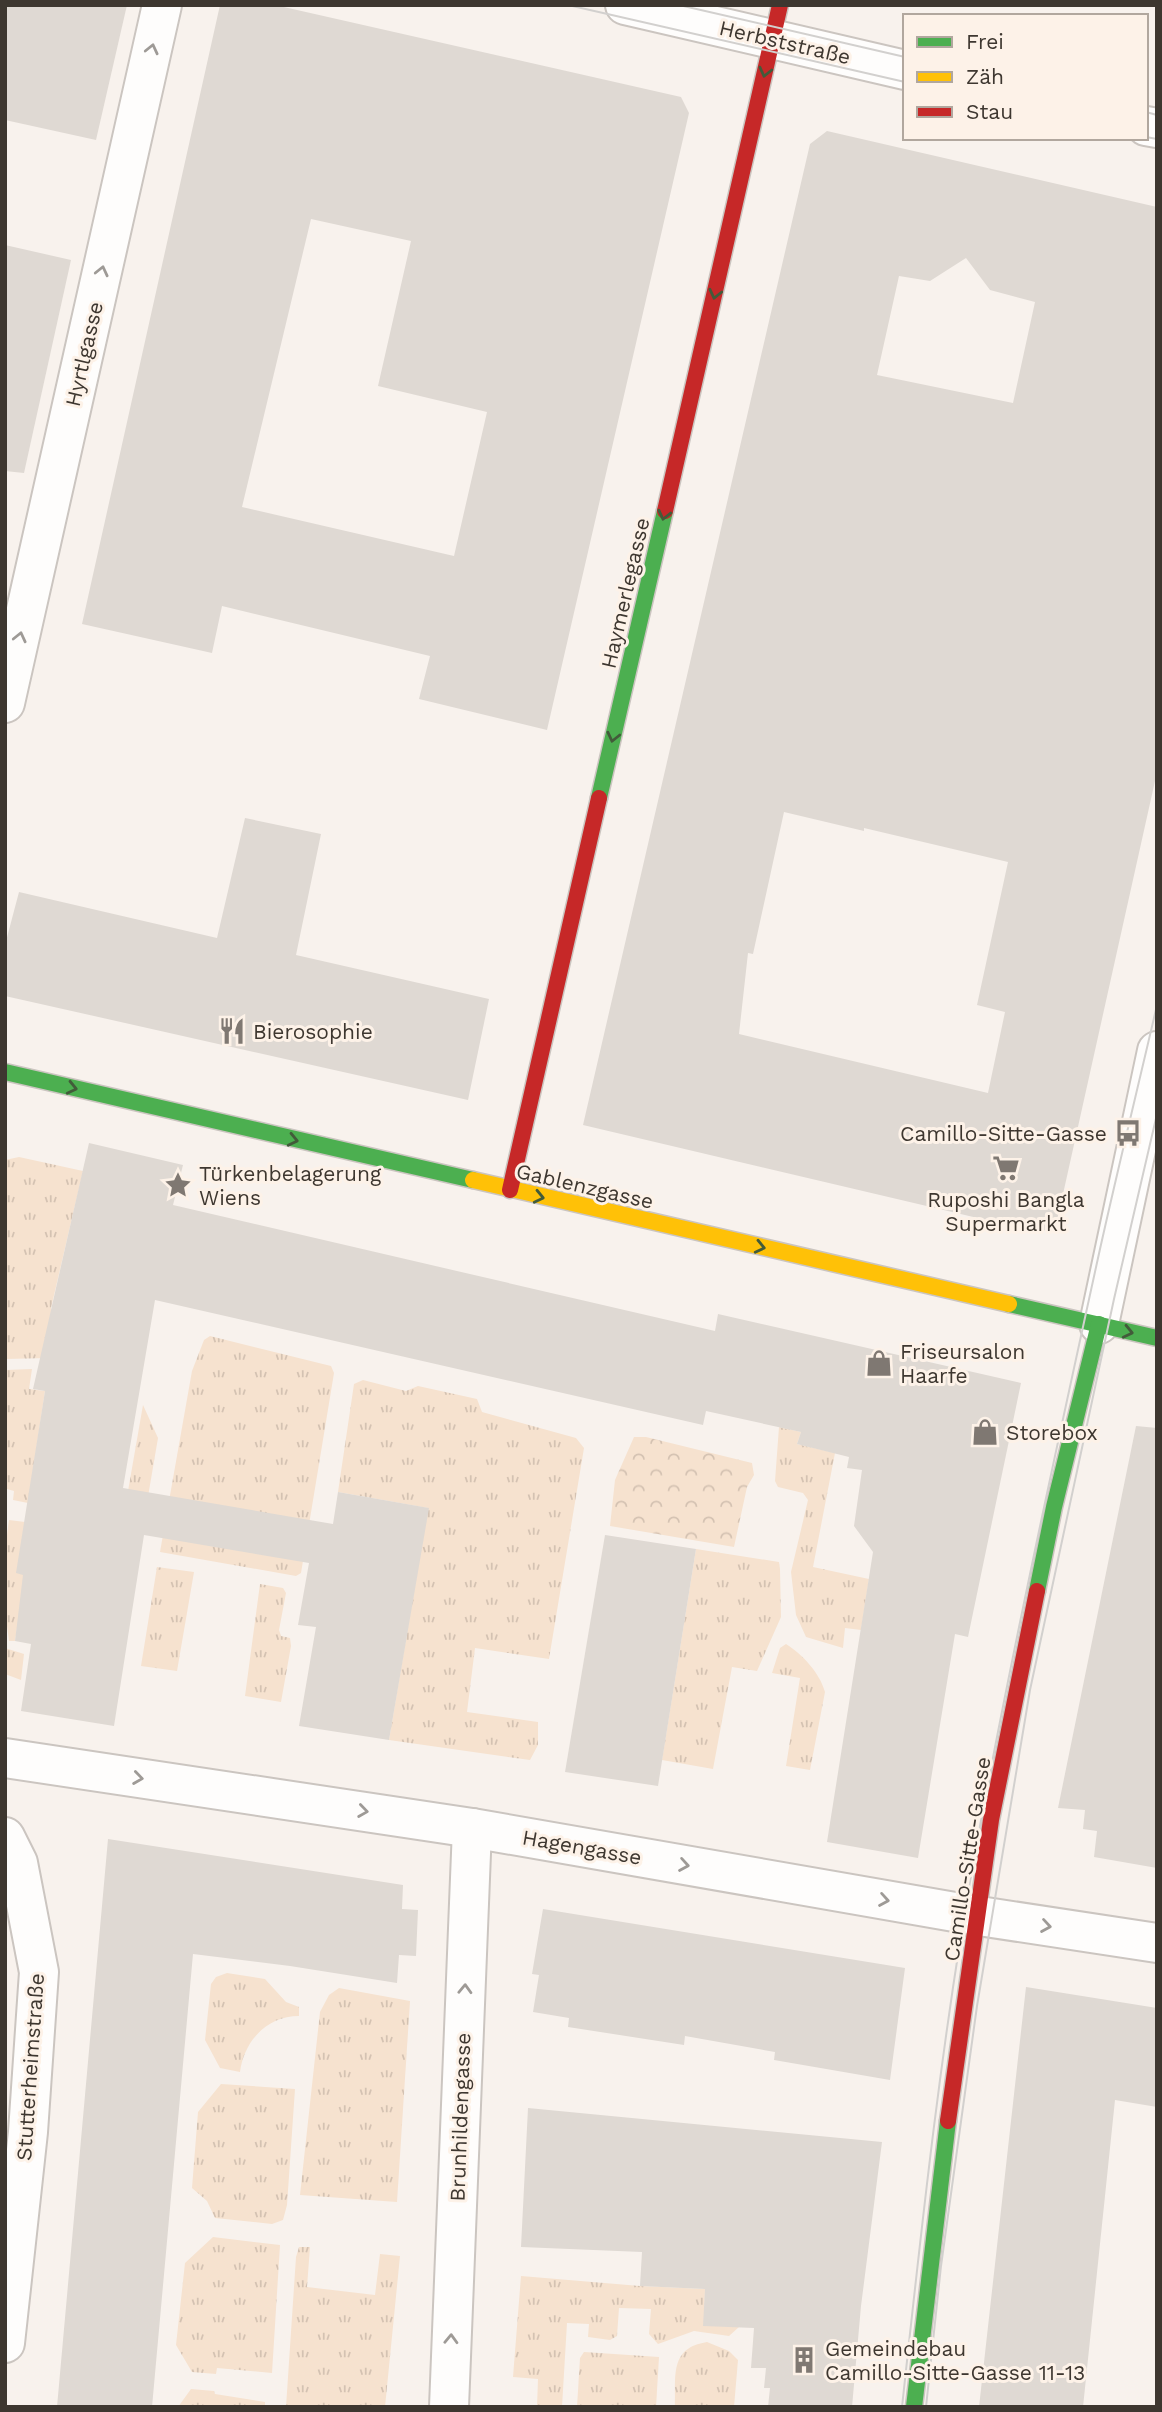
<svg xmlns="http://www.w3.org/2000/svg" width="1162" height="2412" font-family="'Work Sans',sans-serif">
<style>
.grass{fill:url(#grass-tufts)}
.park{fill:url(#park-crowns)}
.building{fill:#dfd9d3;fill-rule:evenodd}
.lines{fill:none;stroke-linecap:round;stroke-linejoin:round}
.street-casing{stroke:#cbc5c0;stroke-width:42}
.fast-casing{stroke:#cbc5c0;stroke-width:19}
.slow-casing{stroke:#cbc5c0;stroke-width:19}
.jam-casing{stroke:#cbc5c0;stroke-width:19}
.street{stroke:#fefdfc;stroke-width:38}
.fast{stroke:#4caf50;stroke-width:16}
.slow{stroke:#ffc107;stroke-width:16}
.jam{stroke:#c62828;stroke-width:16}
.tram{stroke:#d2d0ce;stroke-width:2}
.oneway{stroke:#9e9a96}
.oneway2{stroke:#425b3a}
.labels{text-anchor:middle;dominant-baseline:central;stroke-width:6;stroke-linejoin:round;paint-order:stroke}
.street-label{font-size:21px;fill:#3e3730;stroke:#fdf2e8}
.poi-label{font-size:21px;fill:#3e3730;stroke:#fdf2e8;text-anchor:start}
</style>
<defs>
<pattern id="grass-tufts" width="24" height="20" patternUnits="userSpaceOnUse" patternTransform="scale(1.75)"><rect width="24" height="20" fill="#f6e2cf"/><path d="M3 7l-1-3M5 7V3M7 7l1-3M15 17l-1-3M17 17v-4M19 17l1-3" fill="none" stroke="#d4c2b2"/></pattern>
<pattern id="park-crowns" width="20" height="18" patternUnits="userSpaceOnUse" patternTransform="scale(1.75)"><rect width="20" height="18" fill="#f6e2cf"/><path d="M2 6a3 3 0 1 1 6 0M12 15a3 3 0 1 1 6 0" fill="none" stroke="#d4c2b2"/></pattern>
</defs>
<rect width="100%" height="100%" fill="#f8f2ed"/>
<g class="grass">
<polygon points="19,1157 83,1171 51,1308 50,1358 5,1359 5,1160"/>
<polygon points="210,1336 331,1366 334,1373 301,1573 296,1576 160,1552 192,1371 204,1340"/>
<polygon points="32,1369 29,1389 45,1391 28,1503 13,1500 14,1491 7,1489 5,1496 5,1370"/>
<polygon points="363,1380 406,1391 418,1386 477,1399 482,1412 576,1438 584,1448 549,1659 475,1648 467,1712 538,1722 538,1745 530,1760 389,1740 428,1508 338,1492 354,1384"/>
<polygon points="143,1405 158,1438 145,1514 124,1514"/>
<polygon points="779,1427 801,1432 797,1444 835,1453 813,1567 869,1579 861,1630 845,1628 843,1648 806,1637 796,1615 791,1572 808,1500 803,1493 778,1487 775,1481"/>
<path d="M9,1520L25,1522L41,1578L18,1622L15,1641H9C3,1602 3,1559 9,1520Z"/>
<polygon points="696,1549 779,1562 780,1569 781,1617 757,1671 732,1667 713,1769 662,1760"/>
<polygon points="157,1567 194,1572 177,1671 141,1666"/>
<polygon points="260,1584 283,1588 286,1593 279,1630 281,1636 290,1638 291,1646 281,1702 245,1696"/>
<path d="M786,1644C802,1654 820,1673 825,1692L810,1770L786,1766L800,1678L772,1673L780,1648Z"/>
<polygon points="5,1648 24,1654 21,1680 5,1674"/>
<path d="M227,1973L265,1979L286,2002L299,2007V2016C267,2016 244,2041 240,2072L220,2068L205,2040L211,1984L216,1977Z"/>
<polygon points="339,1988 410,2001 397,2202 300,2195 320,2012 329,1995"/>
<polygon points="221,2084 295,2089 287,2205 283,2220 272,2224 215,2218 207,2201 192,2188 198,2112"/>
<polygon points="213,2237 280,2245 272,2373 217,2368 216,2374 192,2372 176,2345 185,2263"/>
<polygon points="299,2247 310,2247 307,2287 375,2295 380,2254 400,2256 385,2407 286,2407 296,2257"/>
<polygon points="521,2276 640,2286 705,2289 704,2325 739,2327 729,2336 694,2331 658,2344 649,2334 651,2309 619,2308 617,2336 610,2340 588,2337 589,2324 567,2323 562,2407 537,2407 538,2379 513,2377"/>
<path d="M707,2342L729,2351L738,2360L734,2407H675C676,2376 669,2348 707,2342Z"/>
<polygon points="584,2352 659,2357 656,2407 577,2407 580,2358"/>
<polygon points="191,2389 214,2391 215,2394 265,2402 265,2407 178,2407"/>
</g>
<polygon class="park" points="634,1437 646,1437 752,1463 754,1475 747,1487 734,1547 610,1526 615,1480"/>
<g class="building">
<polygon points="5,5 127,5 96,140 5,120"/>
<path d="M220,5H275L681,97L689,113L547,730L419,699L430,656L222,606L212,653L82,624ZM311,219L411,241L378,386L487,412L454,556L242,507Z"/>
<path d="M827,131L1157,207V772L1057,1221L1041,1233L583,1125L810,144ZM966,258L990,290L1035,302L1013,403L877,375L899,276L930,281ZM784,812L864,831V828L1008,862L977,1005L1005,1012L988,1093L739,1034L748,953L753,954Z"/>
<polygon points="5,245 71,260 24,473 5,471"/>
<polygon points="245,818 321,834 296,955 489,999 468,1100 5,996 5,945 19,892 217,938"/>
<polygon points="89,1143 183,1165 173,1205 715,1331 718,1314 1021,1383 968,1637 955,1634 918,1858 827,1842 873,1552 854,1526 862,1470 847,1468 849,1457 797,1444 801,1432 706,1411 703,1425 155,1300 123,1488 333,1524 338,1492 429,1508 389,1740 299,1726 316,1627 298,1625 309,1563 144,1535 114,1726 21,1711 31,1644 15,1641 23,1575 16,1573 45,1391 33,1389"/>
<polygon points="1136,1426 1157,1428 1157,1868 1094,1857 1097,1831 1083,1829 1085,1810 1058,1808"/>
<polygon points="605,1535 696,1549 658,1786 565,1772"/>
<polygon points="108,1839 403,1885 402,1909 418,1910 416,1956 399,1955 397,1983 290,1966 193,1954 152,2407 57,2407"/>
<polygon points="543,1909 905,1968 890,2080 774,2060 775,2052 685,2036 684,2045 568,2027 569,2018 533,2012 539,1975 532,1974"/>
<polygon points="1026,1987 1157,2008 1157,2107 1115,2100 1083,2407 979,2407"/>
<polygon points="528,2108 882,2142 861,2306 852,2407 768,2407 770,2388 764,2388 766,2368 751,2368 754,2328 703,2326 705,2289 640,2286 642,2252 521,2247"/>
</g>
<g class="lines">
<defs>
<g id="street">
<polyline points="625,5 905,70"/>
<polyline points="1146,126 1157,128"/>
<polyline points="5,703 162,5"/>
<polyline points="1099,1324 1157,1051"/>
<polyline points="5,1758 472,1828 966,1914 1157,1943"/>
<polyline points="5,1837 18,1863 39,1972 28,2132 5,2343"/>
<polyline points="449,2407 472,1828"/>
</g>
<g id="fast">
<polyline points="599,798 665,511"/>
<polyline points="5,1072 473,1180"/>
<polyline points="1009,1304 1157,1338"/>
<polyline points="1037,1591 1054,1507 1099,1324"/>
<polyline points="914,2407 948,2121"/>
</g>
<polyline id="slow" points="473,1180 1009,1304"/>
<g id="jam">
<polyline points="665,511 780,5"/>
<polyline points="510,1190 599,798"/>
<polyline points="948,2121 991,1820 1037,1591"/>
</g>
</defs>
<use href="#street" class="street-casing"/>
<use href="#fast" class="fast-casing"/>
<use href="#slow" class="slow-casing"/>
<use href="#jam" class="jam-casing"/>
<use href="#street" class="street"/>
<use href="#fast" class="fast"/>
<use href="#slow" class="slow"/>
<use href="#jam" class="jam"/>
<g class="tram">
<polyline points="568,5 905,82"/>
<polyline points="679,5 905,57"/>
<polyline points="1146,112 1157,115"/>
<polyline points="1146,137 1157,139"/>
<path d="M902,2407C922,2222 942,2036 975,1853C1012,1651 1056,1450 1100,1249C1118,1168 1138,1087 1157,1005"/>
<polyline points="926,2407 941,2266 977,2006 1030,1690 1114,1299 1157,1114"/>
</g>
</g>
<defs><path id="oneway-chevron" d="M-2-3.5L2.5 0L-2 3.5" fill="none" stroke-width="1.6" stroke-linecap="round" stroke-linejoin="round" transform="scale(1.75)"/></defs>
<g class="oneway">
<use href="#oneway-chevron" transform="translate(152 49) rotate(-77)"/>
<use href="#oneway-chevron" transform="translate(102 271) rotate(-77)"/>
<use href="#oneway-chevron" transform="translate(20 637) rotate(-77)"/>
<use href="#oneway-chevron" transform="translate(138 1778) rotate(8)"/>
<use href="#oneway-chevron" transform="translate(363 1811) rotate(8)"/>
<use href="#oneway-chevron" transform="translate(684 1865) rotate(10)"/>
<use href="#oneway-chevron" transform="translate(884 1900) rotate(10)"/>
<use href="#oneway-chevron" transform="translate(1046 1926) rotate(9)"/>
<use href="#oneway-chevron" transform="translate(465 1989) rotate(-88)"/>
<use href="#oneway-chevron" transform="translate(451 2339) rotate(-88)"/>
</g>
<g class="oneway2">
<use href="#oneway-chevron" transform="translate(765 72) rotate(103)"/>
<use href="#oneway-chevron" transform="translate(715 294) rotate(103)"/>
<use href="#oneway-chevron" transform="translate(664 515) rotate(103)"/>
<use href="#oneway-chevron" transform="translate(613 737) rotate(103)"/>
<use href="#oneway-chevron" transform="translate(72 1088) rotate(13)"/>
<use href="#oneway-chevron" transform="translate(293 1140) rotate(13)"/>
<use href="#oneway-chevron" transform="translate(539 1197) rotate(13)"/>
<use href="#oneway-chevron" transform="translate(760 1247) rotate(13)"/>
<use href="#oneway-chevron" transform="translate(1128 1332) rotate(13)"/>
</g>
<defs>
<symbol id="restaurant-bare" viewBox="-9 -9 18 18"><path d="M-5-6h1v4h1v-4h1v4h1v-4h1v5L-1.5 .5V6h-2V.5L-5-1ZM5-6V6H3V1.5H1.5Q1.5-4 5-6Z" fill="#7f7872" stroke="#fdf2e8" stroke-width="2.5" paint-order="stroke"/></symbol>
<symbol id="bus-bare" viewBox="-9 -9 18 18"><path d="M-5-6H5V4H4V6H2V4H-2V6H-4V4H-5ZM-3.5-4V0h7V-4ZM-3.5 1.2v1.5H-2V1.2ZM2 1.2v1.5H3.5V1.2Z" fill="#7f7872" stroke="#fdf2e8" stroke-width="2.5" paint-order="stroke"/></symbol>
<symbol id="supermarket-bare" viewBox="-9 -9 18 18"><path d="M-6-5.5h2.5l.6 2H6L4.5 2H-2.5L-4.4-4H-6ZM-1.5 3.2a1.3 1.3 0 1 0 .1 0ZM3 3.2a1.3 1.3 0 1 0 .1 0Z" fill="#7f7872" stroke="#fdf2e8" stroke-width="2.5" paint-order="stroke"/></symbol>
<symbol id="sight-bare" viewBox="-9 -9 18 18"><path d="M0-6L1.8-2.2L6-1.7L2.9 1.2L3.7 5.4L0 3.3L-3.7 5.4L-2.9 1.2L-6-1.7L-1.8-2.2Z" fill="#7f7872" stroke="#fdf2e8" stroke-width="2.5" paint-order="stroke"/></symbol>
<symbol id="shop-bare" viewBox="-9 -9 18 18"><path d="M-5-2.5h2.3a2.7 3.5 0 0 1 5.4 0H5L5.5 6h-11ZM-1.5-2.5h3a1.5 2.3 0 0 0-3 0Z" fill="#7f7872" stroke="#fdf2e8" stroke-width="2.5" paint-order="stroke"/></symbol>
<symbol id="building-bare" viewBox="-9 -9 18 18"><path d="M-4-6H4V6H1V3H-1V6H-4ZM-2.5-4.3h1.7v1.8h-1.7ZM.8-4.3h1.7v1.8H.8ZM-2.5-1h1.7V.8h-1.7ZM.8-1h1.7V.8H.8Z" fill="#7f7872" stroke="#fdf2e8" stroke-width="2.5" paint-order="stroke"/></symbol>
</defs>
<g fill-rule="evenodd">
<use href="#restaurant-bare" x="213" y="1012" width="38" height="38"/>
<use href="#bus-bare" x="1109" y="1114" width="38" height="38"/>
<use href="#supermarket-bare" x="987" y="1149" width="38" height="38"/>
<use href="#sight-bare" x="159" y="1166" width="38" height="38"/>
<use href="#shop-bare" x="860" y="1344" width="38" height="38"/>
<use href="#shop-bare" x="966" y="1413" width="38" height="38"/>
<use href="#building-bare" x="785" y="2341" width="38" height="38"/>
</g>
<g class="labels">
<g class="street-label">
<text transform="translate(785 42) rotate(13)">Herbststraße</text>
<text transform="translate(84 354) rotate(-77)">Hyrtlgasse</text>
<text transform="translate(625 593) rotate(-77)">Haymerlegasse</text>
<text transform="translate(585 1186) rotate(13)">Gablenzgasse</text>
<text transform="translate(582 1847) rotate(10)">Hagengasse</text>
<text transform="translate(967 1859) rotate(-81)">Camillo-Sitte-Gasse</text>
<text transform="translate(30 2067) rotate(-86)">Stutterheimstraße</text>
<text transform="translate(460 2117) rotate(-88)">Brunhildengasse</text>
</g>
<g class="poi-label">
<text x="253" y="1031">Bierosophie</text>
<text x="1107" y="1133" text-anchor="end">Camillo-Sitte-Gasse</text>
<text x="199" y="1173">Türkenbelagerung<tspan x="199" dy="24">Wiens</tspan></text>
<text x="1006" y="1199" text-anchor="middle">Ruposhi Bangla<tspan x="1006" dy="24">Supermarkt</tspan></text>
<text x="900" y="1351">Friseursalon<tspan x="900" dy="24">Haarfe</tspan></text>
<text x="1006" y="1432">Storebox</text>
<text x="825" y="2348">Gemeindebau<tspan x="825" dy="24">Camillo-Sitte-Gasse 11-13</tspan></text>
</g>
</g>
<rect width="1162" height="2412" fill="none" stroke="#3e3730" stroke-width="14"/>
<rect x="903" y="14" width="245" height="126" fill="#fdf2e8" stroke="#b1a79e" stroke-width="2"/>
<rect x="917" y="37" width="35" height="10" fill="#4caf50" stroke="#b1a79e" stroke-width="2"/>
<text x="966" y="49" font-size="21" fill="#3e3730">Frei</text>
<rect x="917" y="72" width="35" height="10" fill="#ffc107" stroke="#b1a79e" stroke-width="2"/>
<text x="966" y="84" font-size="21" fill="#3e3730">Zäh</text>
<rect x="917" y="107" width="35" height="10" fill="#c62828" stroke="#b1a79e" stroke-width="2"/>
<text x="966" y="119" font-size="21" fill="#3e3730">Stau</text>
</svg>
